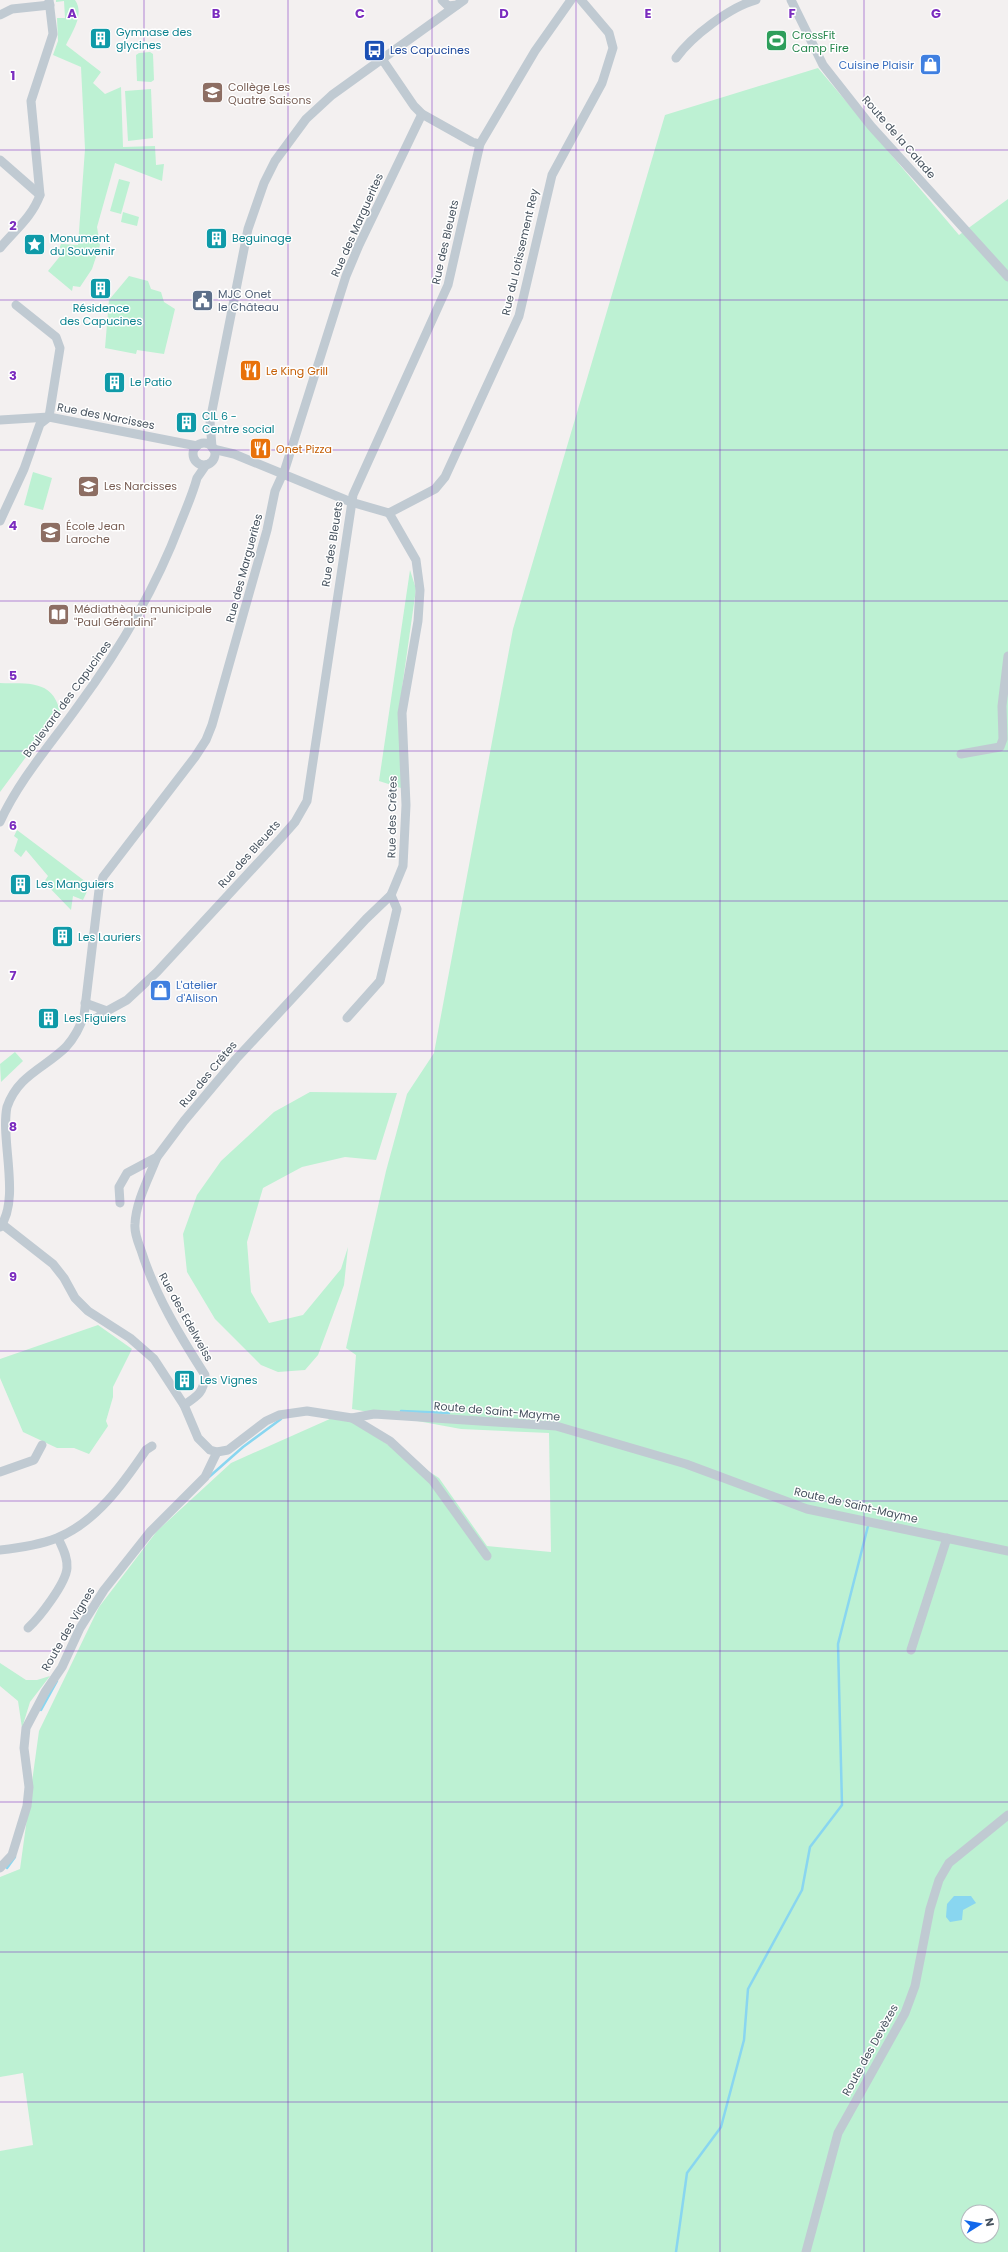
<svg xmlns="http://www.w3.org/2000/svg" width="1008" height="2252" viewBox="0 0 1008 2252" font-family="Poppins,sans-serif">
<style>
.green{fill:#bdf1d3;fill-rule:evenodd}
.water{fill:#89d6f0}
.lines{fill:none;stroke-linecap:round;stroke-linejoin:round}
.stream{stroke:#89d6f0;stroke-width:2.5}
.minor{stroke:#c0cad2;stroke-width:9}
.grid{fill:none;stroke:#7b2cbf;stroke-width:1;stroke-opacity:0.55}
.labels{text-anchor:middle;dominant-baseline:central;stroke-width:3;stroke-linejoin:round;paint-order:stroke}
.culture-label{font-size:11px;fill:#0d838f;stroke:#fff;text-anchor:start}
.leisure-label{font-size:11px;fill:#27864d;stroke:#fff;text-anchor:start}
.transit-label{font-size:11px;fill:#164399;stroke:#fff;text-anchor:start}
.shop-label{font-size:11px;fill:#366cbe;stroke:#fff;text-anchor:end}
.education-label{font-size:11px;fill:#785e54;stroke:#fff;text-anchor:start}
.street-label{font-size:11px;fill:#47535f;stroke:#fff}
.service-label{font-size:11px;fill:#4e5e75;stroke:#fff;text-anchor:start}
.food-label{font-size:11px;fill:#c56008;stroke:#fff;text-anchor:start}
.grid-label{font-size:13px;text-anchor:middle;font-weight:bold;fill:#7b2cbf;stroke:#fff;stroke-width:3;stroke-linejoin:round;paint-order:stroke}
</style>
<rect width="100%" height="100%" fill="#f3f0f0"/>
<g class="green">
<path d="M56,0H75C85,14 72,32 66,45L101,72L93,83L105,94L121,87L123,147L155,146L156,165L164,164L162,181L115,163L97,227L100,245L92,269L80,287L73,286L72,291L48,271L61,255L59,249L61,244L78,245L85,149L81,67L53,55L58,41L57,18H65L64,1L56,2Z"/>
<polygon points="150,52 153,54 154,80 151,82 137,81 136,55 139,53"/>
<path d="M818,68L959,235L1008,199V2252H0V2151L33,2145L23,2073L0,2077V1877L20,1869L39,1731L99,1607L157,1531L231,1463L341,1414L439,1478L487,1546L551,1552L549,1433L461,1429L352,1409L356,1355L346,1348L386,1171L407,1094L434,1053L513,629L665,115ZM968,2212H992V2236H968Z"/>
<polygon points="151,89 153,138 128,141 125,91"/>
<polygon points="119,179 130,182 121,214 110,211"/>
<polygon points="123,212 139,217 137,226 121,222"/>
<polygon points="129,276 148,281 151,289 161,292 164,302 175,309 164,354 137,350 136,354 105,348 109,300"/>
<polygon points="33,472 52,478 43,510 24,505"/>
<polygon points="410,570 416,589 402,688 401,788 379,781"/>
<path d="M0,683C27,684 52,679 60,711L0,792Z"/>
<polygon points="17,830 90,885 83,900 73,896 71,910 44,882 48,876 26,850 21,857 14,851 18,839 14,836"/>
<polygon points="15,1052 23,1061 1,1082 0,1064"/>
<polygon points="310,1092 397,1093 376,1160 345,1157 302,1167 263,1188 247,1242 251,1292 269,1323 303,1315 341,1269 348,1247 344,1285 318,1355 305,1370 278,1372 261,1365 215,1319 187,1272 183,1234 197,1195 221,1161 274,1112"/>
<polygon points="98,1325 132,1349 113,1387 113,1397 106,1421 108,1426 89,1454 74,1448 57,1448 23,1432 0,1378 0,1359"/>
<polygon points="0,1663 26,1680 37,1680 50,1676 30,1702 22,1728 18,1701 0,1686"/>
</g>
<polygon class="water" points="954,1896 971,1896 976,1903 963,1910 962,1920 950,1922 946,1917 947,1904"/>
<g class="lines">
<g class="stream">
<polyline points="401,1411 449,1413"/>
<polyline points="209,1477 243,1447 281,1419"/>
<polyline points="41,1710 57,1681"/>
<polyline points="7,1868 15,1857"/>
<polyline points="676,2252 687,2173 721,2127 744,2040 748,1989 802,1890 810,1847 842,1805 838,1644 868,1526"/>
</g>
<g class="minor">
<polyline points="442,0 448,6 457,5"/>
<polyline points="791,0 823,65 871,126 1008,277"/>
<polyline points="0,15 12,9 50,5"/>
<path d="M676,58C692,36 730,7 756,0"/>
<polyline points="382,59 414,106 422,114 472,142 480,144"/>
<polyline points="0,160 40,195"/>
<path d="M0,248C15,230 32,217 40,195L31,101L53,34L49,0"/>
<polyline points="0,420 49,417 197,446"/>
<circle cx="204" cy="454" r="11"/>
<polyline points="212,447 210,421 248,229 264,183 275,161 306,119 332,95 464,0"/>
<polyline points="213,449 234,454 351,502 389,513"/>
<polyline points="389,513 435,489 445,477 519,316 552,175 602,83 613,48 609,33 581,0"/>
<polyline points="0,521 24,469 40,424 49,417 60,348 56,337 16,305"/>
<polyline points="961,754 1000,747 1003,739 1002,706 1008,656"/>
<path d="M0,822C19,780 51,744 78,706C120,649 155,590 180,524C186,509 193,493 197,478L206,465"/>
<polyline points="107,1011 127,1000 157,972 280,839 295,822 307,801 353,495 448,285 480,144 535,51 571,0"/>
<polyline points="84,1016 95,1019 107,1011 85,1003"/>
<polyline points="347,1018 380,981 397,909 391,895"/>
<path d="M157,1157C149,1178 136,1201 135,1224C134,1233 138,1242 141,1250C155,1295 180,1336 205,1375C204,1392 198,1396 184,1405"/>
<polyline points="120,1203 119,1187 127,1173 157,1157 184,1121 236,1059 366,919 391,895 403,866 406,805 402,713 418,621 420,590 416,560 389,513"/>
<polyline points="2,1224 53,1264 64,1278 75,1298 88,1311 130,1338 154,1359 184,1405 198,1438 210,1450 217,1452 228,1450 266,1421 279,1415 307,1411 352,1418 374,1414 556,1426 686,1464 807,1509 1008,1551"/>
<path d="M0,1227C21,1199 0,1139 7,1107C18,1075 45,1068 66,1047C75,1037 79,1028 84,1016L99,890L103,877L195,757L206,740L212,725L267,530L275,491L285,469L346,276L359,245L422,114"/>
<polyline points="352,1418 390,1441 433,1481 487,1556"/>
<polyline points="0,1472 34,1460 42,1445"/>
<path d="M0,1550C19,1548 39,1545 57,1538C96,1522 123,1484 146,1450L152,1446"/>
<path d="M28,1628C40,1617 66,1583 67,1568C68,1557 62,1547 58,1538"/>
<polyline points="911,1650 947,1538"/>
<polyline points="0,1868 12,1855 27,1806 29,1787 24,1748 26,1728 45,1692 62,1667 80,1628 104,1590 150,1532 205,1477 217,1452"/>
<polyline points="806,2252 838,2133 905,2013 915,1986 930,1909 939,1880 949,1863 1008,1815"/>
</g>
</g>
<path class="grid" d="M144,0V2252M288,0V2252M432,0V2252M576,0V2252M720,0V2252M864,0V2252M0,150H1008M0,300H1008M0,450H1008M0,601H1008M0,751H1008M0,901H1008M0,1051H1008M0,1201H1008M0,1351H1008M0,1501H1008M0,1651H1008M0,1802H1008M0,1952H1008M0,2102H1008"/>
<defs>
<symbol id="building-square" viewBox="-11 -11 22 22"><rect x="-9" y="-9" width="18" height="18" rx="4" fill="#0f9aa8" stroke="#fff"/><path d="M-4-6H4V6H1V3H-1V6H-4ZM-2.5-4.3h1.7v1.8h-1.7ZM.8-4.3h1.7v1.8H.8ZM-2.5-1h1.7V.8h-1.7ZM.8-1h1.7V.8H.8Z" fill="#fff"/></symbol>
<symbol id="stadium-square" viewBox="-11 -11 22 22"><rect x="-9" y="-9" width="18" height="18" rx="4" fill="#2e9e5b" stroke="#fff"/><path d="M0-5a6.5 5 0 1 0 0 10a6.5 5 0 1 0 0-10ZM-3.5-1.8h7v3.6h-7Z" fill="#fff"/></symbol>
<symbol id="bus-square" viewBox="-11 -11 22 22"><rect x="-9" y="-9" width="18" height="18" rx="4" fill="#1a4fb4" stroke="#fff"/><path d="M-5-6H5V4H4V6H2V4H-2V6H-4V4H-5ZM-3.5-4V0h7V-4ZM-3.5 1.2v1.5H-2V1.2ZM2 1.2v1.5H3.5V1.2Z" fill="#fff"/></symbol>
<symbol id="shop-square" viewBox="-11 -11 22 22"><rect x="-9" y="-9" width="18" height="18" rx="4" fill="#3f7fe0" stroke="#fff"/><path d="M-5-2.5h2.3a2.7 3.5 0 0 1 5.4 0H5L5.5 6h-11ZM-1.5-2.5h3a1.5 2.3 0 0 0-3 0Z" fill="#fff"/></symbol>
<symbol id="school-square" viewBox="-11 -11 22 22"><rect x="-9" y="-9" width="18" height="18" rx="4" fill="#8d6e63" stroke="#fff"/><path d="M0-5L7-2L0 1L-7-2ZM-4 1L0 2.5L4 1V4Q0 6-4 4Z" fill="#fff"/></symbol>
<symbol id="sight-square" viewBox="-11 -11 22 22"><rect x="-9" y="-9" width="18" height="18" rx="4" fill="#0f9aa8" stroke="#fff"/><path d="M0-6L1.8-2.2L6-1.7L2.9 1.2L3.7 5.4L0 3.3L-3.7 5.4L-2.9 1.2L-6-1.7L-1.8-2.2Z" fill="#fff"/></symbol>
<symbol id="civic-square" viewBox="-11 -11 22 22"><rect x="-9" y="-9" width="18" height="18" rx="4" fill="#5c6f8a" stroke="#fff"/><path d="M-.6-6.5H3V-4.5H.6V-3L4-1V1h2V6H-6V1h2V-1L-.6-3ZM-1.2 2.5V6h2.4V2.5Z" fill="#fff"/></symbol>
<symbol id="restaurant-square" viewBox="-11 -11 22 22"><rect x="-9" y="-9" width="18" height="18" rx="4" fill="#e8710a" stroke="#fff"/><path d="M-5-6h1v4h1v-4h1v4h1v-4h1v5L-1.5 .5V6h-2V.5L-5-1ZM5-6V6H3V1.5H1.5Q1.5-4 5-6Z" fill="#fff"/></symbol>
<symbol id="library-square" viewBox="-11 -11 22 22"><rect x="-9" y="-9" width="18" height="18" rx="4" fill="#8d6e63" stroke="#fff"/><path d="M-6-4Q-3-5.5-.7-3.5V5Q-3 3-6 4ZM6-4Q3-5.5 .7-3.5V5Q3 3 6 4Z" fill="#fff"/></symbol>
</defs>
<g fill-rule="evenodd">
<use href="#building-square" x="88" y="26" width="25" height="25"/>
<use href="#stadium-square" x="764" y="28" width="25" height="25"/>
<use href="#bus-square" x="362" y="38" width="25" height="25"/>
<use href="#shop-square" x="918" y="52" width="25" height="25"/>
<use href="#school-square" x="200" y="80" width="25" height="25"/>
<use href="#building-square" x="204" y="226" width="25" height="25"/>
<use href="#sight-square" x="22" y="232" width="25" height="25"/>
<use href="#building-square" x="88" y="276" width="25" height="25"/>
<use href="#civic-square" x="190" y="288" width="25" height="25"/>
<use href="#restaurant-square" x="238" y="358" width="25" height="25"/>
<use href="#building-square" x="102" y="370" width="25" height="25"/>
<use href="#building-square" x="174" y="410" width="25" height="25"/>
<use href="#restaurant-square" x="248" y="436" width="25" height="25"/>
<use href="#school-square" x="76" y="474" width="25" height="25"/>
<use href="#school-square" x="38" y="520" width="25" height="25"/>
<use href="#library-square" x="46" y="602" width="25" height="25"/>
<use href="#building-square" x="8" y="872" width="25" height="25"/>
<use href="#building-square" x="50" y="924" width="25" height="25"/>
<use href="#shop-square" x="148" y="978" width="25" height="25"/>
<use href="#building-square" x="36" y="1006" width="25" height="25"/>
<use href="#building-square" x="172" y="1368" width="25" height="25"/>
</g>
<g class="labels">
<g class="culture-label">
<text x="116" y="32">Gymnase des<tspan x="116" dy="13">glycines</tspan></text>
<text x="50" y="238">Monument<tspan x="50" dy="13">du Souvenir</tspan></text>
<text x="232" y="238">Beguinage</text>
<text x="101" y="308" text-anchor="middle">Résidence<tspan x="101" dy="13">des Capucines</tspan></text>
<text x="130" y="382">Le Patio</text>
<text x="202" y="416">CIL 6 -<tspan x="202" dy="13">Centre social</tspan></text>
<text x="36" y="884">Les Manguiers</text>
<text x="78" y="937">Les Lauriers</text>
<text x="64" y="1018">Les Figuiers</text>
<text x="200" y="1380">Les Vignes</text>
</g>
<g class="leisure-label">
<text x="792" y="35">CrossFit<tspan x="792" dy="13">Camp Fire</tspan></text>
</g>
<g class="transit-label">
<text x="390" y="50">Les Capucines</text>
</g>
<g class="shop-label">
<text x="914" y="65">Cuisine Plaisir</text>
<text x="176" y="985" text-anchor="start">L'atelier<tspan x="176" dy="13">d'Alison</tspan></text>
</g>
<g class="education-label">
<text x="228" y="87">Collège Les<tspan x="228" dy="13">Quatre Saisons</tspan></text>
<text x="104" y="486">Les Narcisses</text>
<text x="66" y="526">École Jean<tspan x="66" dy="13">Laroche</tspan></text>
<text x="74" y="609">Médiathèque municipale<tspan x="74" dy="13">"Paul Géraldini"</tspan></text>
</g>
<g class="street-label">
<text transform="translate(899 137) rotate(49)">Route de la Calade</text>
<text transform="translate(357 225) rotate(-66)">Rue des Marguerites</text>
<text transform="translate(445 242) rotate(-77)">Rue des Bleuets</text>
<text transform="translate(520 252) rotate(-77)">Rue du Lotissement Rey</text>
<text transform="translate(106 416) rotate(11)">Rue des Narcisses</text>
<text transform="translate(332 544) rotate(-81)">Rue des Bleuets</text>
<text transform="translate(244 568) rotate(-75)">Rue des Marguerites</text>
<text transform="translate(67 699) rotate(-54)">Boulevard des Capucines</text>
<text transform="translate(392 817) rotate(-89)">Rue des Crêtes</text>
<text transform="translate(249 854) rotate(-48)">Rue des Bleuets</text>
<text transform="translate(208 1074) rotate(-50)">Rue des Crêtes</text>
<text transform="translate(186 1317) rotate(61)">Rue des Edelweiss</text>
<text transform="translate(497 1411) rotate(5)">Route de Saint-Mayme</text>
<text transform="translate(856 1505) rotate(13)">Route de Saint-Mayme</text>
<text transform="translate(68 1629) rotate(-60)">Route des Vignes</text>
<text transform="translate(870 2050) rotate(-61)">Route des Devèzes</text>
</g>
<g class="service-label">
<text x="218" y="294">MJC Onet<tspan x="218" dy="13">le Château</tspan></text>
</g>
<g class="food-label">
<text x="266" y="371">Le King Grill</text>
<text x="276" y="449">Onet Pizza</text>
</g>
</g>
<g class="grid-label">
<text x="72" y="18">A</text>
<text x="216" y="18">B</text>
<text x="360" y="18">C</text>
<text x="504" y="18">D</text>
<text x="648" y="18">E</text>
<text x="792" y="18">F</text>
<text x="936" y="18">G</text>
<text x="13" y="80">1</text>
<text x="13" y="230">2</text>
<text x="13" y="380">3</text>
<text x="13" y="530">4</text>
<text x="13" y="680">5</text>
<text x="13" y="830">6</text>
<text x="13" y="980">7</text>
<text x="13" y="1131">8</text>
<text x="13" y="1281">9</text>
</g>
<g transform="translate(980 2224) rotate(79)"><circle r="19" fill="#ffffff" stroke="#b5babf"/>
<path d="M0-3L7 15L0 10L-7 15Z" fill="#1268eb"/>
<text y="-6" font-size="11" font-weight="bold" text-anchor="middle" fill="#47535f">N</text>
</g>
</svg>
